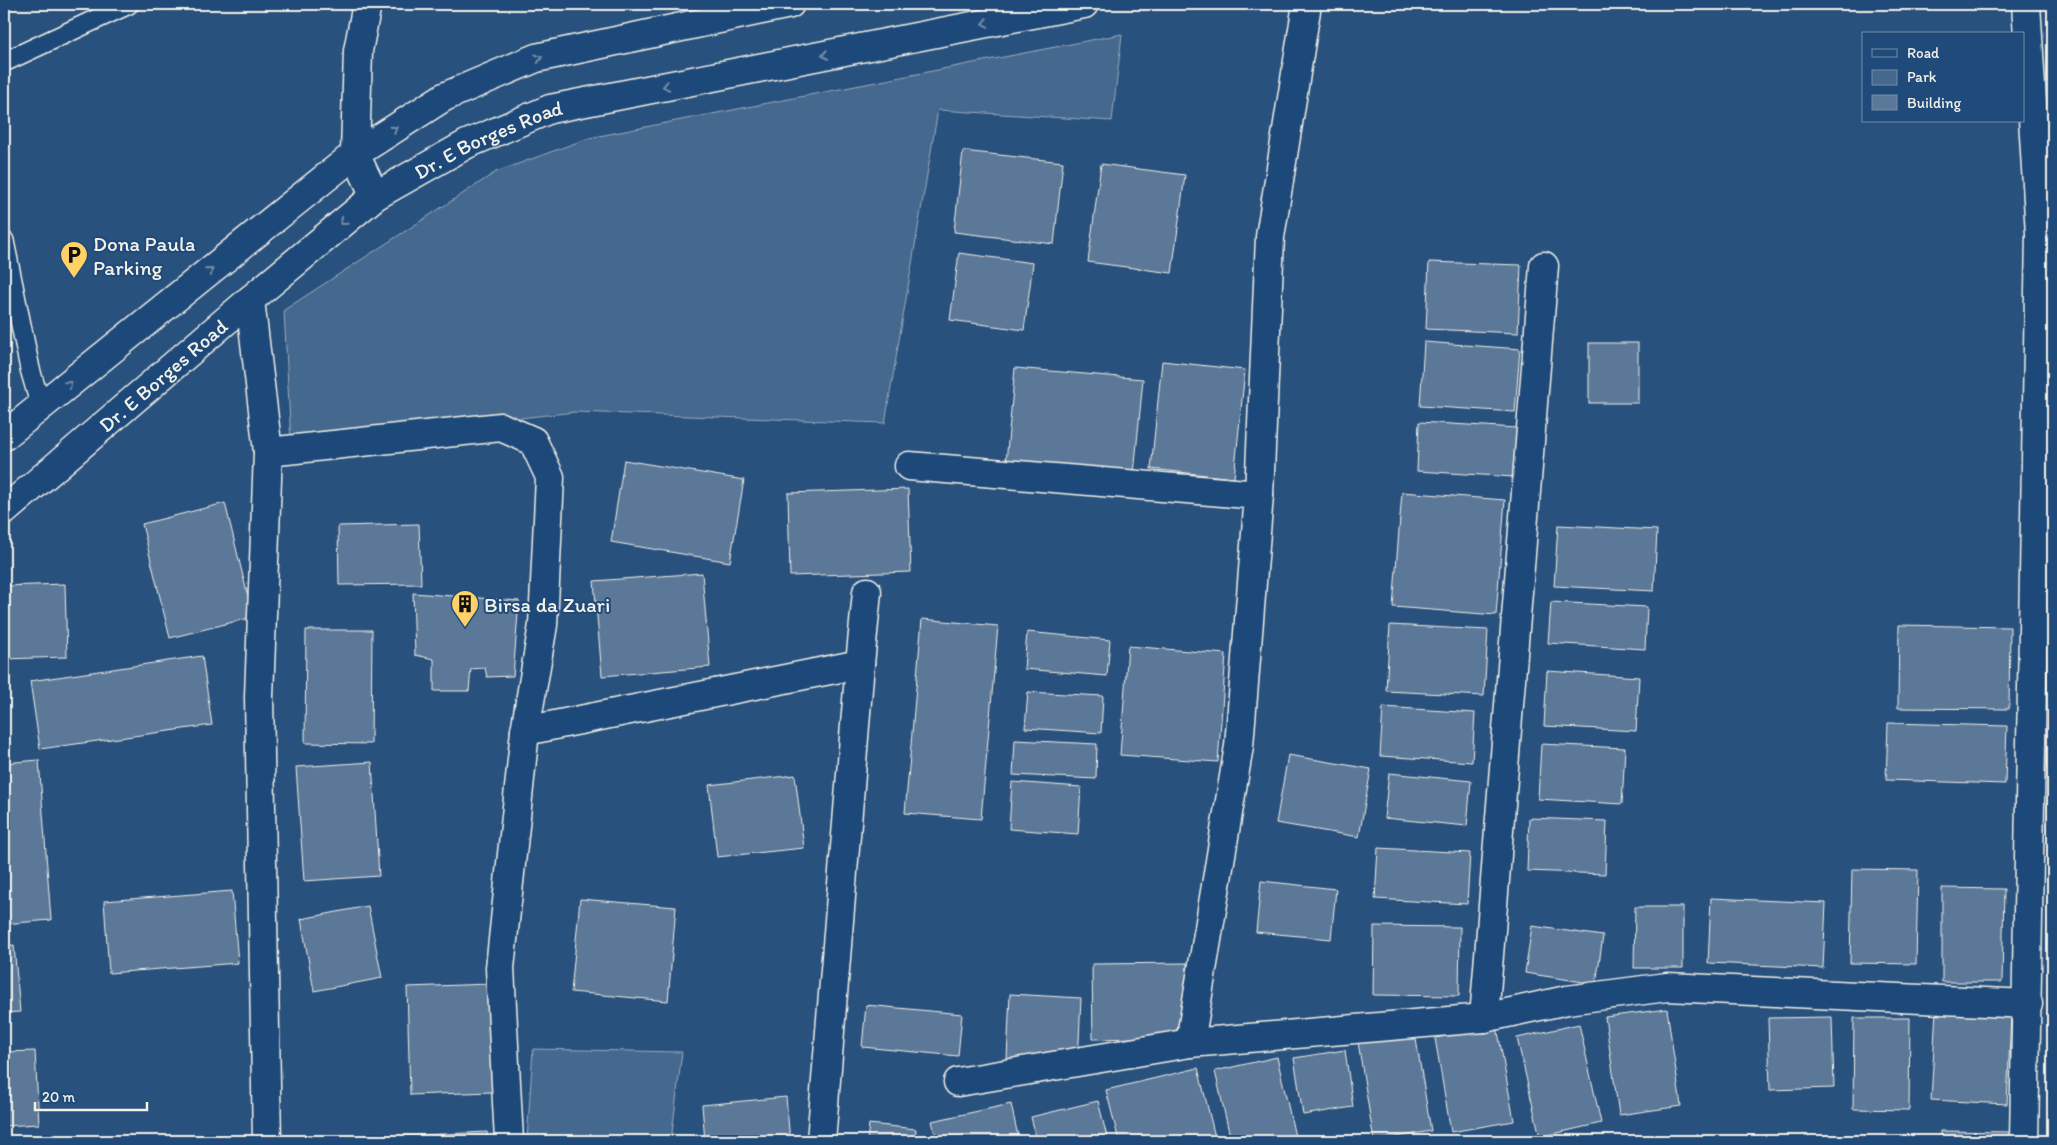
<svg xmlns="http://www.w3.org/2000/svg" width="2057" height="1145" viewBox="0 0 2057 1145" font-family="Itim,sans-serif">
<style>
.green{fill:#45688e;stroke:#9cacbb}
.building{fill:#5b7899;stroke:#f4f1e8}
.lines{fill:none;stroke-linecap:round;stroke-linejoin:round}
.lane-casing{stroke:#f4f1e8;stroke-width:22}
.street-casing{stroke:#f4f1e8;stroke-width:31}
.secondary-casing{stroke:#f4f1e8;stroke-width:31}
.lane{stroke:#1f4a7a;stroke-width:19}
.street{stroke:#1f4a7a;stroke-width:28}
.secondary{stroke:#1f4a7a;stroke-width:28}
.oneway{stroke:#748da6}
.labels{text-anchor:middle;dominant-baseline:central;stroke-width:4;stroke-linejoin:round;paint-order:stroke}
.street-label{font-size:21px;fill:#f4f1e8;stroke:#1f4a7a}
.poi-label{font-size:21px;fill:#f4f1e8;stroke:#1f4a7a;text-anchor:start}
</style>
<rect width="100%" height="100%" fill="#28517e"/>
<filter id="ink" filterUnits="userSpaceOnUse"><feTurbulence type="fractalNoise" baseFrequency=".02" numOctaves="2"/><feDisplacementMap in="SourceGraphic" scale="10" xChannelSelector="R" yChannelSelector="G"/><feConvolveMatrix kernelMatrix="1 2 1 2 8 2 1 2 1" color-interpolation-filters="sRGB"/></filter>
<g filter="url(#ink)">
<g class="green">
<polygon points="1122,34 1112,121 938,110 885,423 575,412 291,443 284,310 496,172 589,138"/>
<polygon points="533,1049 682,1052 671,1141 527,1141"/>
</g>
<g class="building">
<polygon points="963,151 1063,162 1054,244 954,232"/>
<polygon points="1101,164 1185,175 1172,273 1088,262"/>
<polygon points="959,253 1033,263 1024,330 950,320"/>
<polygon points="1429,262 1521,265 1518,333 1426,329"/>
<polygon points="1424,342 1520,349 1515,412 1420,406"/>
<rect x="1589" y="343" width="49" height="60"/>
<polygon points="1162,361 1245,370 1234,478 1151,469"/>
<polygon points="1015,368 1143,379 1134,474 1006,462"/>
<polygon points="1419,422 1517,428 1514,477 1417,471"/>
<polygon points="624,460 744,480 730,562 611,542"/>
<polygon points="908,489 911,572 790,576 788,493"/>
<polygon points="1402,492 1505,500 1496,615 1393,607"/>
<polygon points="225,503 253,617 170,638 142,524"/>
<polygon points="419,524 421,584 339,585 338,526"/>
<polygon points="1558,525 1657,530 1654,591 1554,586"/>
<polygon points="702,573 710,667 602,676 594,581"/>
<polygon points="65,584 67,657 4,659 4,586"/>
<polygon points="413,593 519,601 513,676 487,677 485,668 471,669 469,691 434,691 434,659 415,655"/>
<polygon points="1551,602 1647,607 1645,649 1548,643"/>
<polygon points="922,619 998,626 981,819 905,813"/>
<polygon points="1390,625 1488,630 1484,696 1386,691"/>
<polygon points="1899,625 2010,627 2009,709 1898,708"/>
<polygon points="306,630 372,630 371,744 305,743"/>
<polygon points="1027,632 1110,640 1107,676 1024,669"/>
<polygon points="1128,646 1226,654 1218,762 1120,755"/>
<polygon points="202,656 212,725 40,749 30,681"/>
<polygon points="1547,671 1639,677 1636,731 1544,726"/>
<polygon points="1028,692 1103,696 1101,733 1025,728"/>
<polygon points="1383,707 1475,713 1472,762 1380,756"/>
<polygon points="1888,723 2007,726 2005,784 1886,780"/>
<polygon points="1015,740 1097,744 1096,779 1013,775"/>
<polygon points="1541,744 1625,748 1622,804 1538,799"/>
<polygon points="1288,755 1371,769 1359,837 1276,823"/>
<polygon points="39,760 51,920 4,924 4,763"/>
<polygon points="372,762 379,876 304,881 296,767"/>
<polygon points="1389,773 1471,781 1467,826 1384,818"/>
<polygon points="795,775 804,848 717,857 709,785"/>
<polygon points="1012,782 1081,787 1078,834 1009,829"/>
<polygon points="1529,818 1607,821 1605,874 1527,871"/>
<polygon points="1378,848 1470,853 1467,904 1375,899"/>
<polygon points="1852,869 1918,870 1916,964 1850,963"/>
<polygon points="1261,881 1336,889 1331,939 1256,932"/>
<polygon points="1942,888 2004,889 2002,982 1942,982"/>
<polygon points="232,891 238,963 109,973 104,901"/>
<polygon points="1711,898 1826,903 1823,968 1708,963"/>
<polygon points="580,899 676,907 668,1001 571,992"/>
<polygon points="368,906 382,978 314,991 301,919"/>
<polygon points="1635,907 1683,907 1683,968 1634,968"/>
<polygon points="1374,926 1460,927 1459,996 1373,995"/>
<polygon points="1532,926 1603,936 1596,984 1525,973"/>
<polygon points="14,945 20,1012 4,1013 4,946"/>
<polygon points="1187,963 1188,1037 1093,1039 1092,964"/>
<polygon points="489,984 492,1092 410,1095 407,987"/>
<polygon points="1010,994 1081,998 1078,1063 1007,1059"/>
<polygon points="866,1005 962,1014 958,1056 862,1047"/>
<polygon points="1667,1009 1681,1106 1619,1115 1605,1017"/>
<polygon points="1936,1010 2011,1014 2007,1104 1931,1100"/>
<polygon points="1832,1017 1834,1088 1770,1090 1768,1018"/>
<polygon points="1854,1018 1910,1018 1909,1110 1853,1109"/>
<polygon points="1579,1024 1601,1123 1540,1137 1517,1038"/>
<polygon points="1497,1026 1514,1121 1451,1132 1435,1038"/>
<polygon points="1414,1027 1431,1131 1374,1141 1357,1036"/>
<polygon points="1345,1050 1353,1107 1303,1115 1294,1058"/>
<polygon points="35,1051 39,1124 4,1126 4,1052"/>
<polygon points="1277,1057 1296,1141 1231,1141 1215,1071"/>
<polygon points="1198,1068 1216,1141 1119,1141 1106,1090"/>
<polygon points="786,1097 790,1141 705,1141 702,1105"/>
<polygon points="1098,1101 1108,1141 1037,1141 1031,1117"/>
<polygon points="1011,1104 1019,1141 937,1141 932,1121"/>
<polygon points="869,1124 916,1129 915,1141 867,1141"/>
<polygon points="1941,1131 2011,1132 2011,1141 1941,1141"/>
<polygon points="487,1132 488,1141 340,1141 340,1139"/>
</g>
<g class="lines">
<defs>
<g id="lane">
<polyline points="4,62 129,4"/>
<polyline points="4,241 30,369 41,407"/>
</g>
<g id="street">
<polyline points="367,4 358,51 355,154 375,196"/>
<polyline points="250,300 268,452 259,697 267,1141"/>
<polyline points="268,452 501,427 533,441 550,477 543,625 525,731 500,968 509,1141"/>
<polyline points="909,466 1259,495"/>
<polyline points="860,664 867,592"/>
<polyline points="525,731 860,664 821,1141"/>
<polyline points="1484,1018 1544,266"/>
<polyline points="1190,1043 1239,746 1259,495 1270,237 1307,4"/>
<polyline points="958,1082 1190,1043 1484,1018 1567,1000 1667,987 2028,1004"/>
<polyline points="2024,1141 2040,234 2026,4"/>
</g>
<g id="secondary">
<polyline points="4,436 355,154 444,97 536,58 790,4"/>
<path id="s1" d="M4,511L250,300L375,196L467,144L550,109L1084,4"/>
</g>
</defs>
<use href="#lane" class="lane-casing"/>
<use href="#street" class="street-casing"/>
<use href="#secondary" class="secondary-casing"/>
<use href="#lane" class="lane"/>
<use href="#street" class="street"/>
<use href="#secondary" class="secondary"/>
</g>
<defs><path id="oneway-chevron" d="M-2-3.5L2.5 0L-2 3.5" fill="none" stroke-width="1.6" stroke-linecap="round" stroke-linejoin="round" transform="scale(1.25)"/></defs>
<g class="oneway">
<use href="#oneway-chevron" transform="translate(985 23) rotate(169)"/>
<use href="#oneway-chevron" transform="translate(825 55) rotate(169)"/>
<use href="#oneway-chevron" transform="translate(539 58) rotate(-16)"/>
<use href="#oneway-chevron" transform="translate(666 86) rotate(169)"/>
<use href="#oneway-chevron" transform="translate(394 129) rotate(-33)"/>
<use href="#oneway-chevron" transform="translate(343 222) rotate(140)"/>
<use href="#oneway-chevron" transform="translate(210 271) rotate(-39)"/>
<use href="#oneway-chevron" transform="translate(69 384) rotate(-39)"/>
</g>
</g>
<defs>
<symbol id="parking-pin" viewBox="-11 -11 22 30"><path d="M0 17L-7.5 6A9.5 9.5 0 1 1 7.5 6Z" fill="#ffd166" stroke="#1f4a7a"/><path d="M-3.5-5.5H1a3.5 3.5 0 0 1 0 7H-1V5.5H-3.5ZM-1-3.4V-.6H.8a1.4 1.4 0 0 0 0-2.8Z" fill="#111"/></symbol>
<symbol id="building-pin" viewBox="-11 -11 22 30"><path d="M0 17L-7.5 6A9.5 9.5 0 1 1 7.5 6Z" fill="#ffd166" stroke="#1f4a7a"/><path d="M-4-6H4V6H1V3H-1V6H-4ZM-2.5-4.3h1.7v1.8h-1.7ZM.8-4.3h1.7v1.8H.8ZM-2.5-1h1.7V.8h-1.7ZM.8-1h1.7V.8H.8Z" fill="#111"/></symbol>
</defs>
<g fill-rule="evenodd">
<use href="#parking-pin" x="58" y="239" width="32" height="43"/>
<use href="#building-pin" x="449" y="588" width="32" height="43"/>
</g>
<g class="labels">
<g class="street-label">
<text stroke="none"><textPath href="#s1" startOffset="614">Dr. E Borges Road</textPath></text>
<text stroke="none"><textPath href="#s1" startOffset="209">Dr. E Borges Road</textPath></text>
</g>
<g class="poi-label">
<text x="93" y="243">Dona Paula<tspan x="93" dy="24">Parking</tspan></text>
<text x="484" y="604">Birsa da Zuari</text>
</g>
</g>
<rect width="2057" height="1145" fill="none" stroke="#1f4a7a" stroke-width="20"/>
<rect x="10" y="10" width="2037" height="1125" fill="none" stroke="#f4f1e8" stroke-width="2" filter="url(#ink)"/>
<rect x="1862" y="32" width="162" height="90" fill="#1f4a7a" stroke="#748da6"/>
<rect x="1872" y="49" width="25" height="8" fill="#1f4a7a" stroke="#748da6"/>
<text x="1907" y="58" font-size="15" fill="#f4f1e8">Road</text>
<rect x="1872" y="70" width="25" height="15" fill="#45688e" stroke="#748da6"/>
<text x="1907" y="82" font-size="15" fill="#f4f1e8">Park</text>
<rect x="1872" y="95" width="25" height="15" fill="#5b7899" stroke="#748da6"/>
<text x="1907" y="108" font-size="15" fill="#f4f1e8">Building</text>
<path d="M35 1102v8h112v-8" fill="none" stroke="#f4f1e8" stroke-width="2.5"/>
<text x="42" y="1102" font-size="15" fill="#f4f1e8" stroke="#1f4a7a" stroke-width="4" paint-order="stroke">20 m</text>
</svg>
